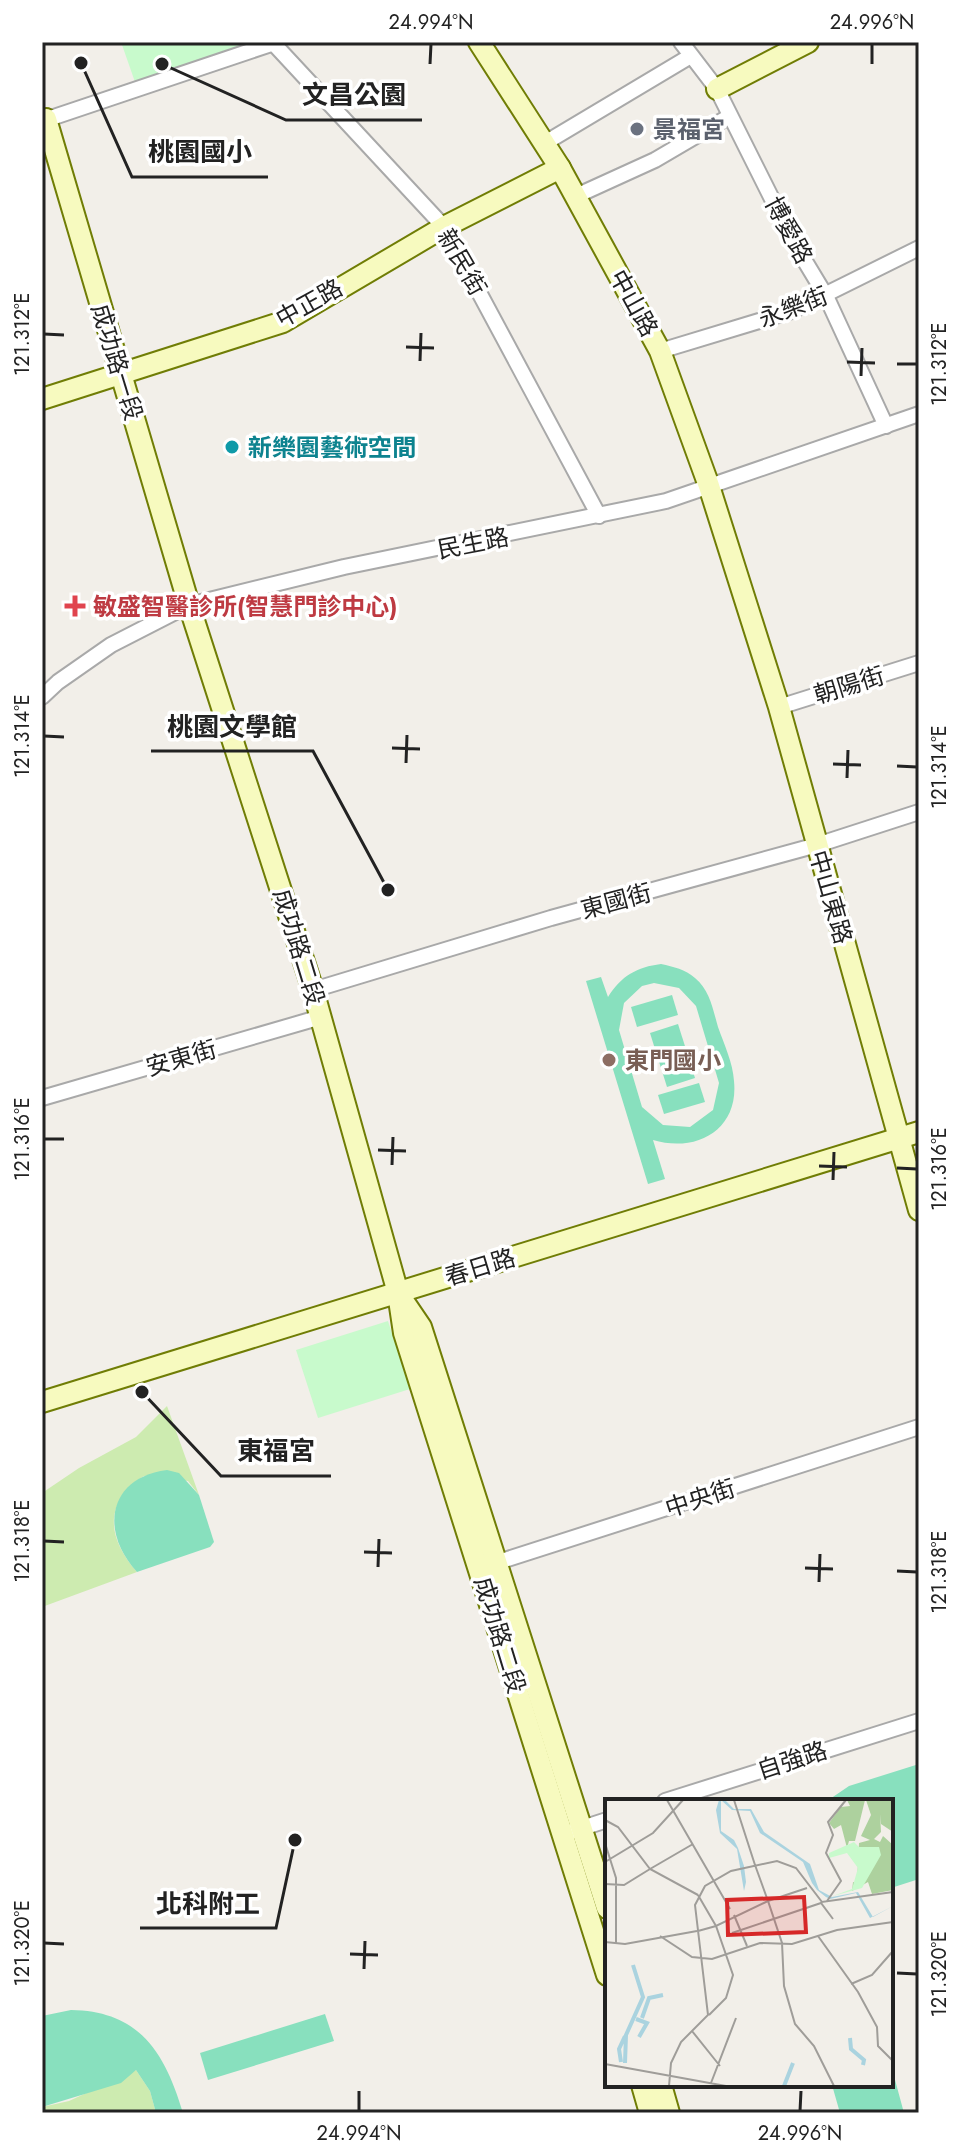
<svg xmlns="http://www.w3.org/2000/svg" width="961" height="2155" viewBox="0 0 961 2155" font-family="Jost,'Noto Sans TC',sans-serif">
<style>
.grass{fill:#cdebb0}
.park{fill:#c8facc}
.pitch{fill:#88e0be;fill-rule:evenodd}
.lines{fill:none;stroke-linecap:round;stroke-linejoin:round}
.street-casing{stroke:#a9a9a9;stroke-width:18}
.secondary-casing{stroke:#707d05;stroke-width:24}
.street{stroke:#fff;stroke-width:14}
.secondary{stroke:#f7fabf;stroke-width:20}
.ticks{fill:none;stroke:#222;stroke-width:3}
.worship-dot{fill:#6b7280;stroke:#fff;stroke-width:3}
.culture-dot{fill:#0f9aa8;stroke:#fff;stroke-width:3}
.health-dot{fill:#e0444e;stroke:#fff;stroke-width:3}
.education-dot{fill:#8d6e63;stroke:#fff;stroke-width:3}
.labels{text-anchor:middle;dominant-baseline:central;stroke-width:7;stroke-linejoin:round;paint-order:stroke}
.worship-label{font-size:24px;font-weight:bold;fill:#5b616d;stroke:#fff;text-anchor:start}
.street-label{font-size:24px;fill:#222;stroke:#fff}
.culture-label{font-size:24px;font-weight:bold;fill:#0d838f;stroke:#fff;text-anchor:start}
.health-label{font-size:24px;font-weight:bold;fill:#be3a42;stroke:#fff;text-anchor:start}
.education-label{font-size:24px;font-weight:bold;fill:#785e54;stroke:#fff;text-anchor:start}
.inset-river{fill:none;stroke:#aad3df;stroke-width:4}
.inset-road{fill:none;stroke:#9f9d99;stroke-width:2}
.view{fill:#d62828;fill-opacity:0.15;stroke:#d62828;stroke-width:4}
.inset-edge{fill:none;stroke:#222;stroke-width:4}
.leader{fill:none;stroke:#222;stroke-width:3}
.callout-dot{fill:#222;stroke:#fff;stroke-width:3}
.callout-label{font-size:26px;text-anchor:middle;font-weight:bold;fill:#222;stroke:#fff;stroke-width:7;stroke-linejoin:round;paint-order:stroke}
.neatline{fill:none;stroke:#222;stroke-width:3}
.ticks-label{font-size:20px;text-anchor:middle;fill:#222}
</style>
<rect width="100%" height="100%" fill="#f2efe9"/>
<g class="grass">
<path d="M167,1406L199,1495L188,1481L144,1476C103,1503 107,1538 137,1572L42,1607V1493L79,1468L136,1437Z"/>
<polygon points="136,2070 150,2091 156,2113 42,2113 42,2107 69,2101"/>
</g>
<g class="park">
<polygon points="121,42 262,42 135,82"/>
<polygon points="388,1321 410,1389 318,1418 296,1350"/>
</g>
<g class="pitch">
<path d="M661,964C674,967 685,969 695,978C710,990 713,1010 718,1027C724,1044 733,1063 734,1081C739,1130 696,1153 653,1140L665,1179L648,1184L586,981L601,977L608,997C621,976 637,967 661,964ZM654,983L679,988L696,1006L719,1083L713,1110L690,1127L663,1125L642,1107L619,1030L624,1003L642,986Z"/>
<polygon points="672,995 678,1015 637,1027 631,1007"/>
<polygon points="678,1024 695,1078 667,1087 650,1033"/>
<polygon points="699,1083 705,1102 664,1114 658,1095"/>
<path d="M167,1470L179,1473L199,1495L214,1542L210,1547L137,1572C100,1532 107,1478 167,1470Z"/>
<polygon points="919,1764 919,1879 891,1888 891,1801 827,1801 849,1786"/>
<path d="M71,2010C140,2011 165,2053 183,2113H156L150,2091L136,2070L121,2083L42,2107V2016Z"/>
<polygon points="325,2014 334,2041 208,2080 200,2053"/>
<polygon points="891,2065 904,2113 840,2113 832,2085 891,2085"/>
</g>
<g class="lines">
<defs>
<g id="street">
<polyline points="681,42 717,89 794,243 826,296 886,426"/>
<polyline points="274,44 444,227 599,516"/>
<polyline points="42,121 277,42"/>
<polyline points="545,143 689,57"/>
<polyline points="576,196 655,160 730,116"/>
<polyline points="660,351 792,311 919,248"/>
<polyline points="42,697 58,682 111,645 189,605 344,567 666,501 919,414"/>
<polyline points="779,707 919,663"/>
<polyline points="313,990 551,918 817,845 919,812"/>
<polyline points="42,1098 321,1017"/>
<polyline points="489,1565 919,1427"/>
<polyline points="665,1801 919,1721"/>
<polyline points="573,1831 607,1820"/>
</g>
<g id="secondary">
<polyline points="479,42 560,168 660,351 709,486 779,707 919,1210"/>
<polyline points="717,89 808,42"/>
<polyline points="46,119 189,605 313,990 398,1293 404,1333 607,1975"/>
<polyline points="42,399 283,322 444,227 560,168"/>
<polyline points="402,1299 421,1327 607,1908"/>
<path d="M42,1402C334,1312 627,1222 919,1132"/>
<polyline points="642,2085 650,2113"/>
<polyline points="661,2085 669,2113"/>
</g>
</defs>
<use href="#street" class="street-casing"/>
<use href="#secondary" class="secondary-casing"/>
<use href="#street" class="street"/>
<use href="#secondary" class="secondary"/>
</g>
<path class="ticks" d="M430,64L431,44M872,64V44M44,334L64,335M406,347L434,348M420,361L421,333M847,362L875,363M897,364H917M861,376L862,348M44,736L64,737M392,748L420,749M406,763L407,735M833,764L861,765M897,766L917,767M847,778L848,750M44,1139H64M378,1150L406,1151M392,1165L393,1137M819,1166L847,1167M897,1168L917,1169M833,1180L834,1152M44,1541L64,1542M364,1552L392,1553M378,1567L379,1539M805,1568L833,1569M897,1571L917,1572M819,1582L820,1554M44,1943L64,1944M350,1954L378,1955M364,1969L365,1941M897,1973L917,1974M359,2111V2091M800,2111L801,2091"/>
<circle class="worship-dot" cx="637" cy="129" r="8"/>
<circle class="culture-dot" cx="232" cy="447" r="8"/>
<path class="health-dot" d="M71 594h8v8h8v8h-8v8h-8v-8h-8v-8h8z"/>
<circle class="education-dot" cx="609" cy="1060" r="8"/>
<g class="labels">
<g class="worship-label">
<text x="653" y="129">景福宮</text>
</g>
<g class="street-label">
<text transform="translate(789 230) rotate(62)">博愛路</text>
<text transform="translate(462 262) rotate(60)">新民街</text>
<text transform="translate(309 303) rotate(-29)">中正路</text>
<text transform="translate(634 303) rotate(61)">中山路</text>
<text transform="translate(793 307) rotate(-21)">永樂街</text>
<text transform="translate(117 362) rotate(73)">成功路一段</text>
<text transform="translate(473 543) rotate(-11)">民生路</text>
<text transform="translate(849 685) rotate(-17)">朝陽街</text>
<text transform="translate(831 897) rotate(74)">中山東路</text>
<text transform="translate(616 901) rotate(-15)">東國街</text>
<text transform="translate(299 947) rotate(73)">成功路二段</text>
<text transform="translate(181 1058) rotate(-16)">安東街</text>
<text transform="translate(480 1267) rotate(-17)">春日路</text>
<text transform="translate(700 1498) rotate(-18)">中央街</text>
<text transform="translate(500 1635) rotate(73)">成功路二段</text>
<text transform="translate(792 1760) rotate(-18)">自強路</text>
</g>
<g class="culture-label">
<text x="248" y="447">新樂園藝術空間</text>
</g>
<g class="health-label">
<text x="93" y="606">敏盛智醫診所(智慧門診中心)</text>
</g>
<g class="education-label">
<text x="625" y="1060">東門國小</text>
</g>
</g>
<g transform="translate(605 1799)">
<rect width="288" height="288" fill="#f2efe9"/>
<path d="M242,1H260L250,42H244L242,49L236,26L229,30L224,24L236,8L245,7ZM261,1H288V33L276,25L275,15L276,33L269,40L275,43L278,37L288,46V91L267,95L263,83L247,92L248,83L252,84L254,44L265,41L256,37L266,16Z" fill="#add19e"/>
<path d="M249,43L254,48H274L276,56L257,89L228,97L247,90L253,69L242,54L224,59V54Z" fill="#c8facc"/>
<path d="M114,1H120L129,10H146L159,33L205,65L214,91L227,98L253,93L268,118L288,107L265,119L251,94L225,100L221,98L212,91L207,84L198,63L155,34L145,12L127,11L116,1V32L129,41L133,49L139,67L141,83L139,92L132,50L115,34L111,11Z" fill="#aad3df"/>
<path class="inset-river" d="M37,219L44,199L58,196M31,220L42,224L34,238M245,239L246,250L259,261L258,266M16,263L14,250L20,237M20,264L21,236L38,198L28,166M179,287L188,264"/>
<path class="inset-road" d="M62,1L125,110M129,1L150,66M0,21L13,28L45,70L93,96M0,44L11,79V144M0,63L48,34L78,1M150,66L163,102L202,89M45,70L88,45M0,85L19,86L45,70M93,96L111,127L163,102L177,144L179,187L190,225L209,247L229,287M222,102L236,82L221,54L228,36L223,23L241,1M129,116L142,147M93,132L111,127L128,176L121,199L104,216M127,134L216,104L228,120M55,137L87,158L107,160L155,144L187,145L232,131L288,123M213,137L253,193L272,228L273,247L288,262M0,143L20,145L92,132M246,185L267,176L288,152M87,232L115,267M0,265L121,287M106,284L131,219M64,287L66,264L76,243L103,216L90,106L100,87L126,72L172,62L191,69L217,103L288,93"/>
<path class="view" d="M199,98L201,133L123,136L122,101Z"/>
<rect width="288" height="288" class="inset-edge"/>
</g>
<path class="leader" d="M162 64L286 120H422M81 63L132 177H268M388 890L313 751H151M142 1392L221 1476H331M295 1840L276 1928H140"/>
<g class="callout-dot">
<circle cx="162" cy="64" r="8"/>
<circle cx="81" cy="63" r="8"/>
<circle cx="388" cy="890" r="8"/>
<circle cx="142" cy="1392" r="8"/>
<circle cx="295" cy="1840" r="8"/>
</g>
<g class="callout-label">
<text x="354" y="104">文昌公園</text>
<text x="200" y="161">桃園國小</text>
<text x="232" y="736">桃園文學館</text>
<text x="276" y="1460">東福宮</text>
<text x="208" y="1913">北科附工</text>
</g>
<rect width="961" height="2155" fill="none" stroke="#ffffff" stroke-width="88"/>
<rect x="44" y="44" width="873" height="2067" class="neatline"/>
<g class="ticks-label">
<text x="431" y="29">24.994°N</text>
<text x="872" y="29">24.996°N</text>
<text transform="translate(22 334) rotate(-90)" y="7">121.312°E</text>
<text transform="translate(939 364) rotate(-90)" y="7">121.312°E</text>
<text transform="translate(22 736) rotate(-90)" y="7">121.314°E</text>
<text transform="translate(939 767) rotate(-90)" y="7">121.314°E</text>
<text transform="translate(22 1139) rotate(-90)" y="7">121.316°E</text>
<text transform="translate(939 1169) rotate(-90)" y="7">121.316°E</text>
<text transform="translate(22 1541) rotate(-90)" y="7">121.318°E</text>
<text transform="translate(939 1572) rotate(-90)" y="7">121.318°E</text>
<text transform="translate(22 1943) rotate(-90)" y="7">121.320°E</text>
<text transform="translate(939 1974) rotate(-90)" y="7">121.320°E</text>
<text x="359" y="2140">24.994°N</text>
<text x="800" y="2140">24.996°N</text>
</g>
</svg>
